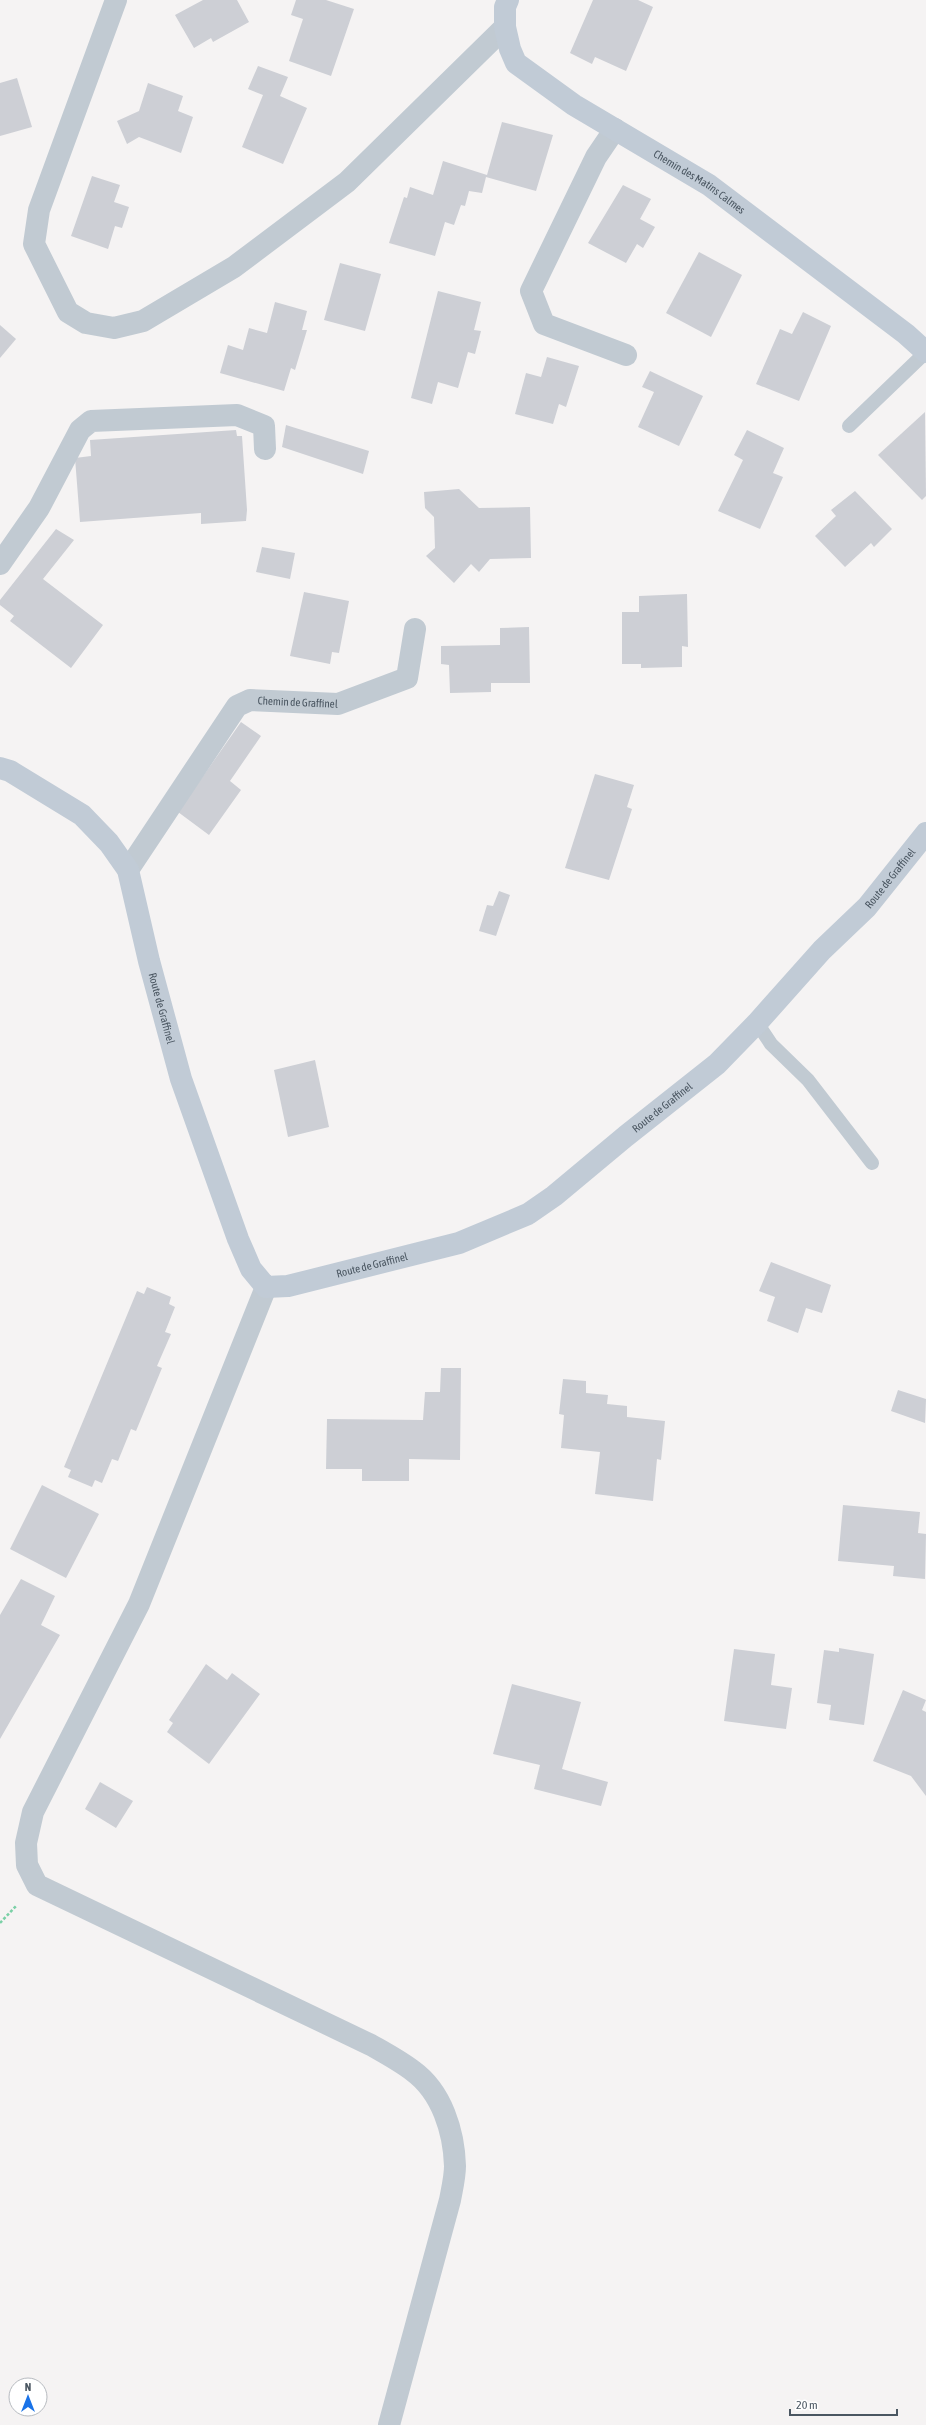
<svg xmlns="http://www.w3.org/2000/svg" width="926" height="2425" viewBox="0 0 926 2425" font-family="'Asap Condensed',sans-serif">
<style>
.building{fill:#cdcfd5}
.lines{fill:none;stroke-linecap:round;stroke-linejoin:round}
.path{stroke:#7ad0a6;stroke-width:2.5;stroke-dasharray:3 2;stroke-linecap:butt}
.lane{stroke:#c1cad2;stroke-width:14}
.street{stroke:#c1cad2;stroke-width:22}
.secondary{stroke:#c1cbd6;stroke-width:22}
.labels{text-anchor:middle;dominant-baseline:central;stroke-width:3.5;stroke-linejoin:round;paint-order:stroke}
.street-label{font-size:11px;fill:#4a5661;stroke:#fff}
</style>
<rect width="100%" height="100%" fill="#f5f3f3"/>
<g class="building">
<polygon points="203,0 237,0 249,22 213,42 211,38 194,48 175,15"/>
<polygon points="296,0 326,0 354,9 331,76 289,61 303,19 291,15"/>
<polygon points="593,0 638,0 653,7 626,71 595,57 592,64 570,53"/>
<polygon points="258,66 288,77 280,96 307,108 283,164 242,147 263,95 248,89"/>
<polygon points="17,78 32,127 0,136 0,83"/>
<polygon points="148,83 183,96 178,111 193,117 181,153 139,137 127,144 117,121 139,111"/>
<polygon points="502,122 553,135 536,191 486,177 482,193 469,191 465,206 461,205 454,225 445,222 435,256 389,243 404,197 407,198 410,187 433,195 443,161 487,175"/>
<polygon points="92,176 120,185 114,202 129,207 122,228 115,226 108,249 71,236"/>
<polygon points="623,185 651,199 640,219 655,227 643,248 637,244 626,263 588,243"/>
<polygon points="699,252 742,275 711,337 666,313"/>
<polygon points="340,263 381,274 365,331 324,320"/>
<polygon points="438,291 481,302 474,330 481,331 475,354 468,352 458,388 438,382 432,404 411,398"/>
<polygon points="275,302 307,311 302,330 307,330 295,370 291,368 284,391 220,373 228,345 243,350 249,328 267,333"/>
<polygon points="803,312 831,326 799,401 756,384 780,329 792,334"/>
<polygon points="0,325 16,339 0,358"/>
<polygon points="547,357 579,366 566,407 559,404 553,424 515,414 526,373 541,377"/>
<polygon points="650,371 703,396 679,446 638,427 654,392 642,387"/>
<polygon points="925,412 926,496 922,500 878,455"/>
<polygon points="286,425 369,451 363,474 282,447"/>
<polygon points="236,430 237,436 242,436 247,510 246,521 201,524 201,513 80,522 75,458 91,456 90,440"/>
<polygon points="747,430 784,448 773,473 783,477 760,529 718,511 743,460 734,455"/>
<polygon points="459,489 479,508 530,507 531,558 490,559 479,572 471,564 454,583 426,556 435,548 434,517 425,508 424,492"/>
<polygon points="855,491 892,529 874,547 871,543 845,567 815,536 836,516 831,510"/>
<polygon points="56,529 74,540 43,579 103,625 71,668 10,621 14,616 0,605 0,600"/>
<polygon points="262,547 295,553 290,579 256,572"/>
<polygon points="304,592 349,601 339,653 332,652 330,664 290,656"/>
<polygon points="687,594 688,647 682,646 682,667 641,668 641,664 622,664 622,612 639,612 639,596"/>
<polygon points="529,627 530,683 491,683 491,692 450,693 449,665 441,664 441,646 500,645 500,628"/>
<polygon points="241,722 261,736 230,781 241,790 209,835 178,812"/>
<polygon points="595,774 634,785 627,807 632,809 609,880 565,868"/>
<polygon points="499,891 510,895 496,936 479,931 487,905 493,906"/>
<polygon points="315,1060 329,1127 288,1137 274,1070"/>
<polygon points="771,1262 831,1285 822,1313 806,1308 798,1333 767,1321 775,1297 759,1291"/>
<polygon points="147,1287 171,1297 169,1304 175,1307 165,1332 171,1334 157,1366 162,1368 136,1431 131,1429 118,1461 112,1459 102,1483 95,1480 92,1487 68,1477 71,1470 64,1467 137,1291 144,1294"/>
<polygon points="441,1368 461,1368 460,1460 409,1459 409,1481 362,1481 362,1469 326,1469 327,1419 423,1420 425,1392 440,1392"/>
<polygon points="563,1379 586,1381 586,1393 608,1395 607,1404 627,1406 627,1417 665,1421 661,1460 657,1459 653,1501 595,1494 600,1452 561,1448 564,1415 559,1414"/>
<polygon points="898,1390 926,1399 925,1423 891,1411"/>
<polygon points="42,1485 99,1514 66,1578 10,1549"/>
<polygon points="843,1505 920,1512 918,1533 926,1534 925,1579 893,1576 894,1566 838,1561"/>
<polygon points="21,1579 55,1596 41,1625 60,1635 0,1739 0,1615"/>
<polygon points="839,1648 874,1654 864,1725 829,1720 831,1705 817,1703 824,1650 839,1652"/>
<polygon points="734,1649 775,1654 771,1685 792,1688 786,1729 724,1721"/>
<polygon points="206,1664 227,1680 232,1673 260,1694 209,1764 167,1732 173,1723 169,1720"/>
<polygon points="512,1684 581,1702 562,1769 608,1782 601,1806 534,1789 540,1765 493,1754"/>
<polygon points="903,1690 926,1700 922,1710 926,1712 926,1796 911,1776 873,1761"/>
<polygon points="100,1782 133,1801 116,1828 85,1809"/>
</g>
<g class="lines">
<polyline class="path" points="0,1923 17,1905"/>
<g class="lane">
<polyline points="849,426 926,352"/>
<polyline points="757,1023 771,1044 808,1080 872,1163"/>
</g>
<g class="street">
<polyline points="116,0 39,210 34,244 68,312 86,323 114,328 143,321 234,267 347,182 505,27"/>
<polyline points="615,129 596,157 531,291 544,324 626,355"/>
<polyline points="0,564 39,508 80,430 91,421 237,415 264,426 265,449"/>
<path id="s1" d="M128,870L237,706L250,700L338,704L407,678L415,629"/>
<path d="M266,1287L139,1604L33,1812L26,1843L27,1865L37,1885L371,2045C385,2053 400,2061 413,2071C442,2092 454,2132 455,2166C455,2177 452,2189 450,2200L389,2425"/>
</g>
<g class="secondary">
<path id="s2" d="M508,0L505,7V27L510,49L516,63L574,105L709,185L906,334L926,352"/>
<path id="s3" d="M0,768L10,771L82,815L109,843L128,870L149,961L181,1079L238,1239L251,1269L266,1287L288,1286L459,1243L528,1214L554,1196L626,1136L717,1064L757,1023L822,950L867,907L926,833"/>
</g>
</g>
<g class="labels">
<g class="street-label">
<text stroke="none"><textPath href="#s2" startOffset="284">Chemin des Matins Calmes</textPath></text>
<text stroke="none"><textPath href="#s1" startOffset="259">Chemin de Graffinel</textPath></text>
<text stroke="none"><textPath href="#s3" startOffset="1377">Route de Graffinel</textPath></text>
<text stroke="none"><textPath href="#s3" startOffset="309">Route de Graffinel</textPath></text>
<text stroke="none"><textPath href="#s3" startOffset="1053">Route de Graffinel</textPath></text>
<text stroke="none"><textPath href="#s3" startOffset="717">Route de Graffinel</textPath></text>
</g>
</g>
<g transform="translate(28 2397)"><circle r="19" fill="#ffffff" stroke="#b7bbc0"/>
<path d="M0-3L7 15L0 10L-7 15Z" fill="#1a73e8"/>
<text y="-6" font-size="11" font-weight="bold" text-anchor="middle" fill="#4a5661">N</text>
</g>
<path d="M790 2409v6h107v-6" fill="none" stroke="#4a5661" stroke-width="2"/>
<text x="796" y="2409" font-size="12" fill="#4a5661" stroke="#ffffff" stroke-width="3" paint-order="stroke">20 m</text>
</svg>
